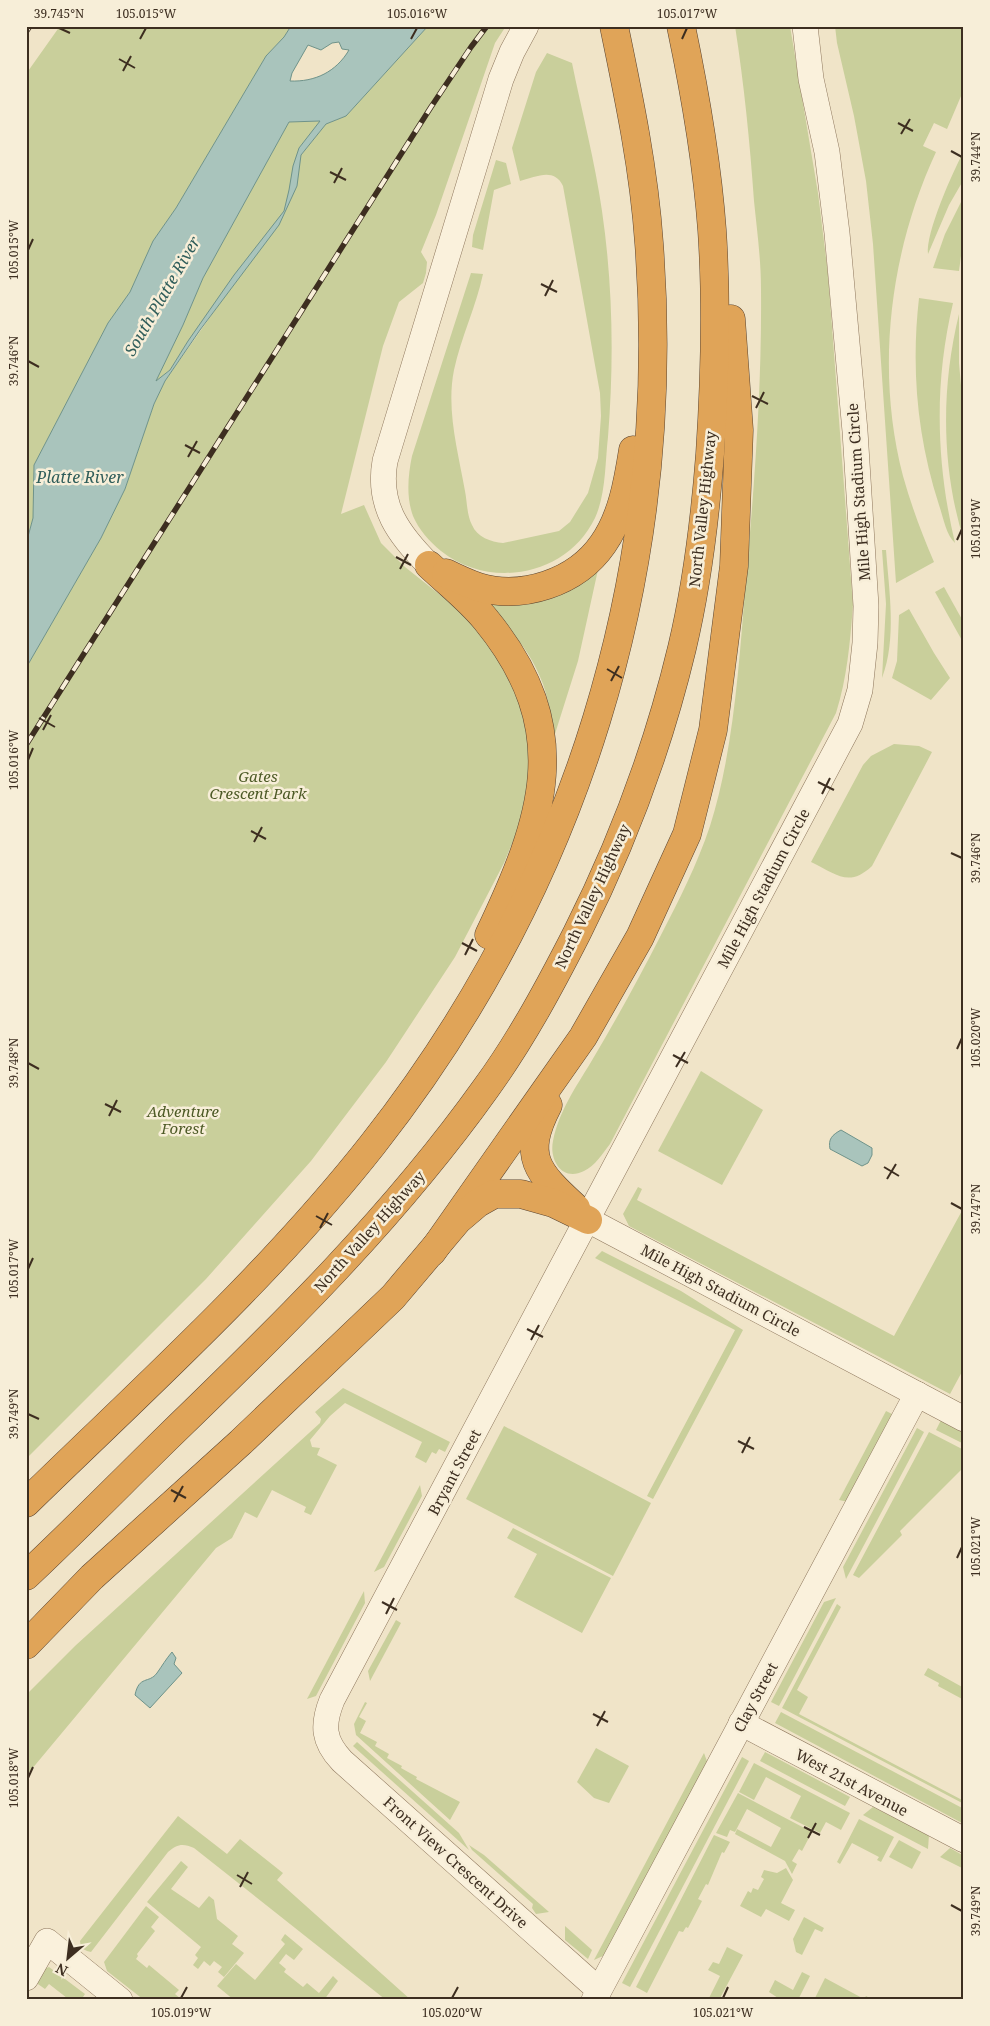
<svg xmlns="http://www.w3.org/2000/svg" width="990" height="2026" viewBox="0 0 990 2026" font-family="'Noto Serif',serif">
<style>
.green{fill:#c9cf9b}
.water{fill:#a9c4bc;stroke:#6f938a;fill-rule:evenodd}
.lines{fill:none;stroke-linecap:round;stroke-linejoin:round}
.minor-casing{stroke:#8d765c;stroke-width:26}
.highway-casing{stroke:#5b4430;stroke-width:29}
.minor{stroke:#faf1dc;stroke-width:25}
.highway{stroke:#e0a458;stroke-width:28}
.rail-casing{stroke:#3d2e20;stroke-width:5.5}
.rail{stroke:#f7eed8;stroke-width:4;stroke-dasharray:11;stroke-linecap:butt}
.ticks{fill:none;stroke:#3d2e20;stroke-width:2}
.labels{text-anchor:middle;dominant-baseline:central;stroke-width:5;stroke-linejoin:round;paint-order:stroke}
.street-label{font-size:15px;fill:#3d2e20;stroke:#f7eed8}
.park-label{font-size:15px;font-style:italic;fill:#4d5a26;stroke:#f7eed8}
.water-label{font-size:16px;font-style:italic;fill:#2f5d5a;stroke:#f7eed8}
.neatline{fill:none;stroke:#3d2e20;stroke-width:2}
.ticks-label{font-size:12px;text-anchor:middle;fill:#3d2e20}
</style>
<rect width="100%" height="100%" fill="#f0e4c8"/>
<g class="green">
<polygon points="60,26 291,26 284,37 266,56 176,208 153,241 130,292 108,323 34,465 33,518 26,544 26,74"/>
<polygon points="428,26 506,26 495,43 436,215 421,252 427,262 426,273 423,283 399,302 383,346 341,514 364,505 381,543 405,567 463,613 490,642 526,715 531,782 520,824 504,863 455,957 386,1062 311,1161 206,1279 26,1459 26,668 101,538 125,489 154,404 165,381 244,269 188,341 170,370 155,382 183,325 203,278 289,122 321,121 299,148 301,155 326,124 346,116"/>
<path d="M735,26H790L818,193L828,274L853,605C850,643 847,678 836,713L610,1144C603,1153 595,1166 584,1171C562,1182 549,1160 553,1141C559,1111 576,1087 591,1062C616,1020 639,978 661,935C679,900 697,865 710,826C733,754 739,666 745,590C754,491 762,389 761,289C761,260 757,230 754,201C750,143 744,84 735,26Z"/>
<path d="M835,26H964V89L947,129L934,123L923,146L936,152C890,251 875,369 903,476C911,505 922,534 934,562L896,583L873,244L866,181L854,116L837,43Z"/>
<path d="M547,53L572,63C582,112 595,162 602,211C613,286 614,362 608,437C605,463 606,494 595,518C567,576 490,590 441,551C429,541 419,530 413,516C406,497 408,475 412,456L471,273L483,274C476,307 461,337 454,370C446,410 458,451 465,491C467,501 467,516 472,525C477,537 491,542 503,543L559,531L570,522L588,493L598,458L601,416L600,393L563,186C554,167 536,177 520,181L512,148L536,72Z"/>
<path d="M964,151V179L949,205L928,254C925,234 953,171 964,151Z"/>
<polygon points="496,160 506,163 511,184 494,190 483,250 472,247 473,235"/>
<polygon points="964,196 964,233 959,271 933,268 945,234"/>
<path d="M919,298L953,303C934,383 936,463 955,543C946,535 943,516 939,505C917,437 911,368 919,298Z"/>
<path d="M959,314V363L964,419V541C941,467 941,388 959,314Z"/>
<path d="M882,550H886C889,591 897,639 882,678L886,604Z"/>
<path d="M601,556L578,661L554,737C551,720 549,701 543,684C527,641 497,615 461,588L494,598Z"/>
<polygon points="944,587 964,623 964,644 935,592"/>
<polygon points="909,609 934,653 950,678 931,700 892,678 897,661 899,615"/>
<path d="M894,744L919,746L932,752L872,866C849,888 836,874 811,862L863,765L871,756Z"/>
<polygon points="701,1071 763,1110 722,1185 658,1151"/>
<polygon points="638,1187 642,1189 637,1200 894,1336 964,1207 964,1368 950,1394 629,1226 623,1214"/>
<polygon points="602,1251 681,1291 743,1330 653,1499 647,1496 735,1330 595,1258"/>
<polygon points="343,1388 450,1442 445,1452 439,1449 436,1454 432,1452 426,1463 415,1457 422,1442 345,1403 330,1416 310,1440 312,1447 320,1448 317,1455 337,1465 311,1515 304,1512 306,1507 272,1490 257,1518 245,1512 232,1538 216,1548 26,1776 26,1695 75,1646 320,1423 321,1419 315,1412"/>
<polygon points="886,1411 894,1415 848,1502 839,1500"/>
<polygon points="941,1420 964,1432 964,1444 936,1430"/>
<polygon points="504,1426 651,1503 613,1576 466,1499"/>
<polygon points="917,1428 924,1432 846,1579 843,1567"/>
<polygon points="929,1432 964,1450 964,1470 962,1469 900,1531 902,1535 859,1578 853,1575"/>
<polygon points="420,1485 422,1496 384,1567 374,1572"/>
<polygon points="513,1528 611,1578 582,1633 514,1597 537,1554 507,1538"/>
<polygon points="364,1591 365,1603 316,1696 307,1699"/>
<polygon points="836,1598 779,1706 771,1702 824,1602"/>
<polygon points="837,1604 841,1607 797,1690 808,1697 799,1714 964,1801 964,1804 782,1708"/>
<polygon points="396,1620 401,1623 370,1681 368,1671"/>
<polygon points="928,1668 964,1688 964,1700 938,1686 939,1683 924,1675"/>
<polygon points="365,1702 367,1703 359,1717 366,1721 360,1733 377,1742 375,1746 389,1754 387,1758 402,1766 401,1768 417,1777 416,1779 460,1802 450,1820 356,1735 354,1724"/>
<polygon points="781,1712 964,1809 964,1824 775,1723"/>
<polygon points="357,1742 459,1833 469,1850 353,1746"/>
<polygon points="596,1748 629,1766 609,1803 594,1798 577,1782"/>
<polygon points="765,1752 850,1797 845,1806 760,1761"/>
<polygon points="704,1753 708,1764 605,1955 594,1960"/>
<polygon points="742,1757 749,1761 630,1987 622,1983"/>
<polygon points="754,1763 850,1813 841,1830 826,1822 820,1833 790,1818 801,1796 766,1777 754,1800 739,1792"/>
<polygon points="738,1793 812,1832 802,1851 799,1849 792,1861 797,1864 792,1874 785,1861 735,1834 737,1829 771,1847 781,1828 747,1809 735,1832 730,1830 727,1837 716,1833"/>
<polygon points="873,1807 929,1835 928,1849 863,1815"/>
<path d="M178,1816L227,1854L240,1839L283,1873L277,1880L411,2000H386L194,1848C183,1843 177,1844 168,1852L91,1952L87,1951L81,1948L80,1941Z"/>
<polygon points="859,1819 894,1837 881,1862 877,1860 879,1857 852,1843 840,1864 837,1862"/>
<polygon points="714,1835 730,1842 724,1853 722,1852 708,1885 706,1884 698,1899 702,1901 688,1928 686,1927 683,1932 679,1931 647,1993 636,1987"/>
<polygon points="899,1840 921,1852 912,1869 889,1857"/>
<polygon points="469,1845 484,1855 549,1912 536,1914 532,1908 533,1904 472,1850"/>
<polygon points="950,1848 964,1856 964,1869 940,1857"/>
<polygon points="181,1861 188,1867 171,1889 199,1908 209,1896 214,1900 217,1919 238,1936 232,1944 244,1953 224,1977 218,1972 222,1967 214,1961 210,1966 204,1961 198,1969 193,1965 198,1958 195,1955 201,1947 147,1902"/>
<polygon points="786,1868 793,1880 781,1903 795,1910 789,1921 766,1909 761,1917 740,1906 748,1891 751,1893 753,1888 758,1890 764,1879 761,1877 764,1870 777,1873"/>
<polygon points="146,1906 159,1917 151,1927 155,1931 137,1954 138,1956 136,1959 147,1968 149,1965 179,1990 175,1994 182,2000 144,2000 107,1971 104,1962"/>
<polygon points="804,1917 824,1928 822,1932 815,1929 802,1955 796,1952 793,1939"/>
<polygon points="565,1926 592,1950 588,1959 565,1940"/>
<polygon points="285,1934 303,1949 294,1960 286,1954 279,1963 286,1969 284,1972 303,1987 307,1983 319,1993 333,1976 338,1981 324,2000 234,2000 217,1986 236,1964 255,1980 285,1944 281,1940"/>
<polygon points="727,1947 743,1955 719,2000 708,2000 720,1976 708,1970 713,1962 719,1964"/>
<polygon points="49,1967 85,1994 81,2000 67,2000 67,1998 49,1984 45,1989 35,1982 44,1969"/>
<polygon points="802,1972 810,1976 798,2000 781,2000 769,1992 775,1980 793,1990"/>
<polygon points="825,1978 864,1999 866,1996 873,2000 814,2000"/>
</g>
<g class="water">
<path d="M291,26H428L346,116L326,124L301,155L297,186L279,225L200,330L165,381L154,404L125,489L101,538L26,668V544L33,518L34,465L108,323L130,292L153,241L176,208L266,56L284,37ZM339,42L342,49L349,50C336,72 315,82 290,81L292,73L308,45L321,50L332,43ZM320,121L299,148L293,166L289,190L284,211L234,275L188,341L170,370L156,381L183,325L203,278L289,122Z"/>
<path d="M841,1130L872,1148V1155L868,1163L862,1166L830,1149C828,1139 832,1135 841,1130Z"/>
<path d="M172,1652L176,1658L174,1664L182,1673L150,1708L135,1695C139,1675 149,1684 157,1673C162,1666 166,1659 172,1652Z"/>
</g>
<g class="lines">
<defs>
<g id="minor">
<path d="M429,565C399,535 377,506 385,461L501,79L512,52L526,26"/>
<polyline points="588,1220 964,1419"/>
<polyline points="741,1723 964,1840"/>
<polyline points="26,1978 47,1941 120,2000"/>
<path d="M599,1990L342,1761C323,1741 322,1725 332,1700L850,724L860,690L865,643L866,606L855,431L837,233L827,152L811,79L805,26"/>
<polyline points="594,2000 917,1394"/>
</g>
<g id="highway">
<path d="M429,565C448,583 470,600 486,620C576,730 544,819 489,935"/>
<path d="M446,573C456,578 467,583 478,587C522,600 576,583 603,544C622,517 628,482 633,450"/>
<path d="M548,1105C521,1157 537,1172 576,1208"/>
<polyline points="432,1252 583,1037 640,937 687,834 713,730 734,566 739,430 731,319"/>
<path d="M26,1503C145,1387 270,1275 373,1144C576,886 674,571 649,243C644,170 629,98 614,26"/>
<path d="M26,1576C74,1531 120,1484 167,1438C281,1328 394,1217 486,1088C521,1040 550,986 577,933C623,842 658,748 682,648C697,585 705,519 710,454C715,379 717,304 712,230C707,162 695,93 681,26"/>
<polyline points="26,1645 92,1577 241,1442 393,1297 458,1220 478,1203 494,1194 521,1194 553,1203 588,1220"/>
</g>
</defs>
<use href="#minor" class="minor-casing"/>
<use href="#highway" class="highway-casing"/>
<use href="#minor" class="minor"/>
<use href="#highway" class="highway"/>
<defs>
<g id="rail">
<polyline points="26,32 30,26"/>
<polyline points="26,745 431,107 471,47 487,26"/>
</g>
</defs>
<use href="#rail" class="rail-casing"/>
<use href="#rail" class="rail"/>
</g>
<path class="ticks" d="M59,28L70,33M140,39L146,28M411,39L417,28M682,39L687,28M119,59L135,68M123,71L131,56M898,123L913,131M901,134L910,119M951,151L962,157M330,172L346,180M334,183L342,168M28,250L33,239M541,284L557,292M545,296L553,280M28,361L39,367M752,396L768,404M756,408L764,392M185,445L200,453M188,457L197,441M957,540L962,529M396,557L411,565M400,569L408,554M607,669L622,678M611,681L619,666M39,718L55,727M43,730L51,715M28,760L33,748M818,782L834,790M822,794L830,778M251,831L266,839M254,842L262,827M951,853L962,858M462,943L477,951M465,955L473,939M957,1049L962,1038M673,1055L688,1063M28,1063L39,1069M676,1067L685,1052M105,1104L121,1112M109,1116L117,1100M884,1167L899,1176M887,1179L896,1164M951,1203L962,1209M316,1216L332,1225M320,1228L328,1213M28,1269L33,1258M527,1329L543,1337M531,1340L539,1325M28,1414L39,1419M738,1441L754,1449M742,1453L750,1437M171,1490L186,1498M174,1502L183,1486M957,1558L962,1547M382,1602L397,1610M386,1614L394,1598M593,1714L608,1722M597,1726L605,1711M28,1778L33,1767M804,1827L820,1835M808,1838L816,1823M237,1875L252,1884M240,1887L248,1872M951,1905L962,1911M181,1998L187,1987M452,1998L458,1987M723,1998L728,1987"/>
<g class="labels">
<g class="street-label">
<text transform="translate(858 492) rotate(-94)">Mile High Stadium Circle</text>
<text transform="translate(702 509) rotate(-84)">North Valley Highway</text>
<text transform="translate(763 888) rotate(-62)">Mile High Stadium Circle</text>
<text transform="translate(592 896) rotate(-65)">North Valley Highway</text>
<text transform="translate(369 1231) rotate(-48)">North Valley Highway</text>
<text transform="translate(721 1290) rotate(28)">Mile High Stadium Circle</text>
<text transform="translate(454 1472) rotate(-62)">Bryant Street</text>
<text transform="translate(755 1697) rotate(-62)">Clay Street</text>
<text transform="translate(852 1782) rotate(28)">West 21st Avenue</text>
<text transform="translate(456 1862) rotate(42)">Front View Crescent Drive</text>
</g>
<g class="park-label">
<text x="258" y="776">Gates<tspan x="258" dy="17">Crescent Park</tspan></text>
<text x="183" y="1111">Adventure<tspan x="183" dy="17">Forest</tspan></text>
</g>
<g class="water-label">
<text transform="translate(162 296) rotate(-60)">South Platte River</text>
<text x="80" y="477">Platte River</text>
</g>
</g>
<rect width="990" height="2026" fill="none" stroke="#f7eed8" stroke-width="55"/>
<g transform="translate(68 1958) rotate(208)" stroke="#f7eed8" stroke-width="4" paint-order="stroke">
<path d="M0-4L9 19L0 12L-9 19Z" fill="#3d2e20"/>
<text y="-8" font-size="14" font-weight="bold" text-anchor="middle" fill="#3d2e20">N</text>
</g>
<rect x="28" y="28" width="934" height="1970" class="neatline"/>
<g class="ticks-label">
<text x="59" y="18">39.745°N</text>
<text x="146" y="18">105.015°W</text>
<text x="417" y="18">105.016°W</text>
<text x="687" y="18">105.017°W</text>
<text transform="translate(976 157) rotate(-90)" y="4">39.744°N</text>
<text transform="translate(14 250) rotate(-90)" y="4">105.015°W</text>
<text transform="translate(14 361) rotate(-90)" y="4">39.746°N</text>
<text transform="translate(976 529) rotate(-90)" y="4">105.019°W</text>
<text transform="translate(14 760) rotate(-90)" y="4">105.016°W</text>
<text transform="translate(976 858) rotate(-90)" y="4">39.746°N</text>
<text transform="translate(976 1038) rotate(-90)" y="4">105.020°W</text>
<text transform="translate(14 1063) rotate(-90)" y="4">39.748°N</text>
<text transform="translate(976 1209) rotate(-90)" y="4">39.747°N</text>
<text transform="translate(14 1269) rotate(-90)" y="4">105.017°W</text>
<text transform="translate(14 1414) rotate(-90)" y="4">39.749°N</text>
<text transform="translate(976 1547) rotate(-90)" y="4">105.021°W</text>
<text transform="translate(14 1778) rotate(-90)" y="4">105.018°W</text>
<text transform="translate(976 1911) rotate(-90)" y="4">39.749°N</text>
<text x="181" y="2017">105.019°W</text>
<text x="452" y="2017">105.020°W</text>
<text x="723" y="2017">105.021°W</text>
</g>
</svg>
